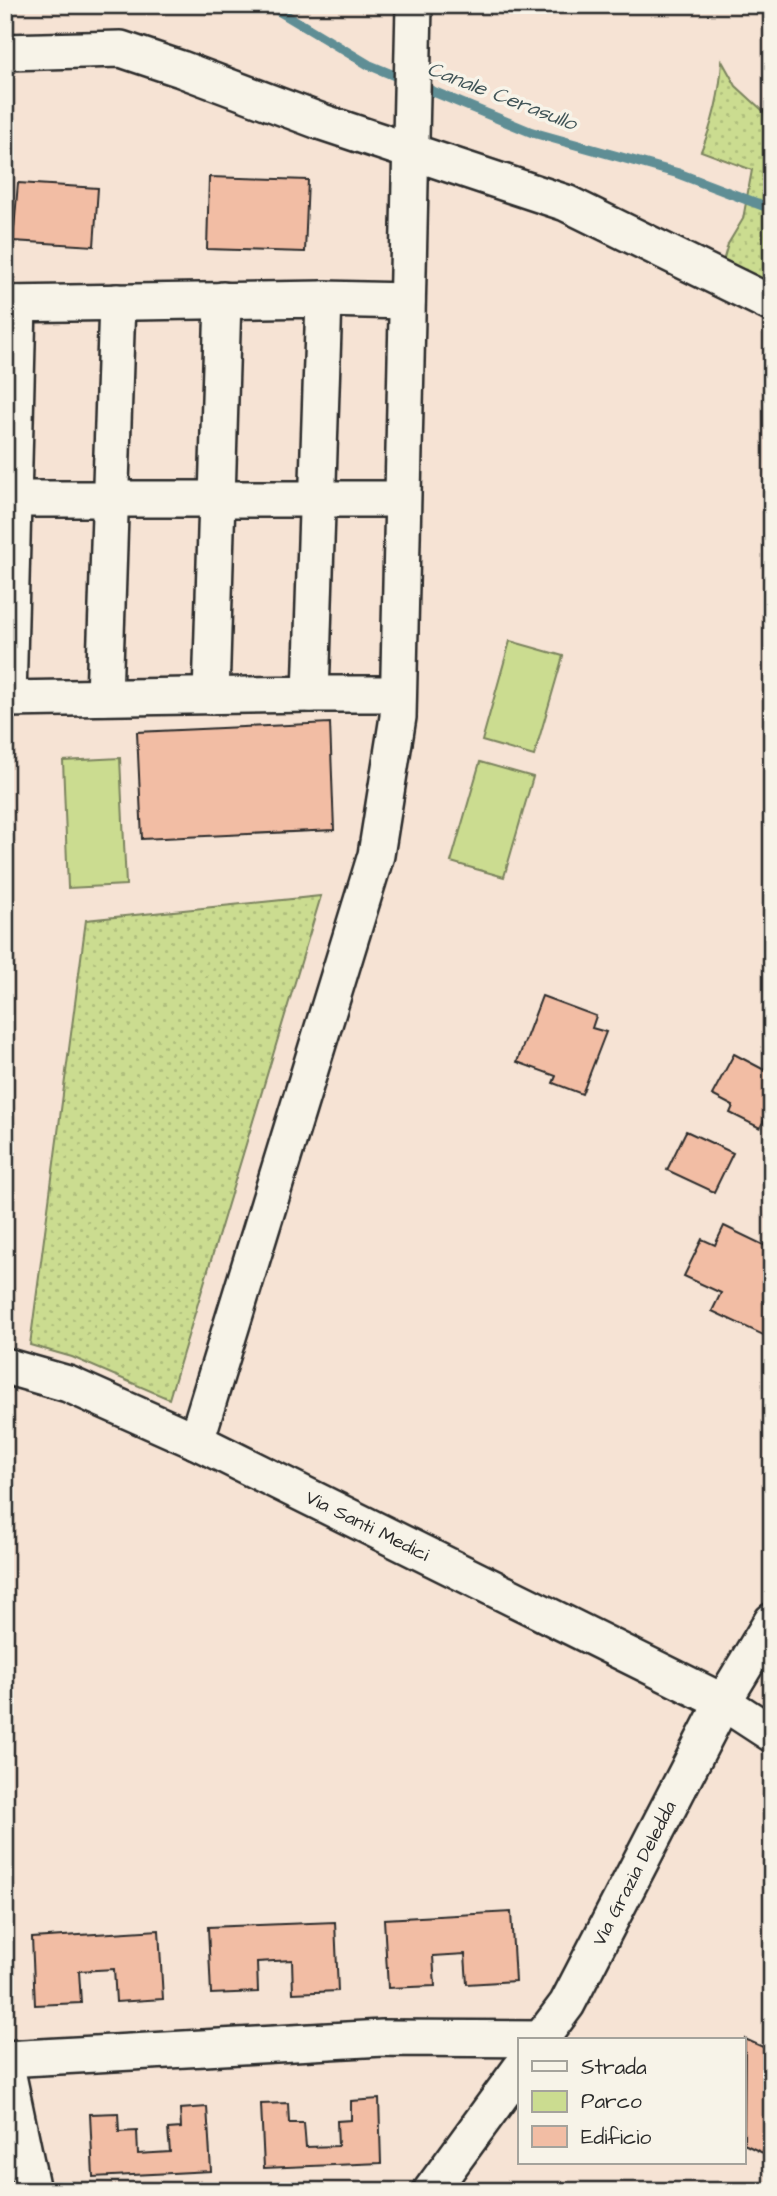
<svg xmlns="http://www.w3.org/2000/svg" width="777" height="2196" viewBox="0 0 777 2196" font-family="'Architects Daughter',sans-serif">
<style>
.grass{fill:url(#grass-dots);stroke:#7b845e;stroke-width:2}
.park{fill:#cbdc90;stroke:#7b845e;stroke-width:2}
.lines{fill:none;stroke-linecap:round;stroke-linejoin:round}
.stream{stroke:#5e8e95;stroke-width:10}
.building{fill:#f2bda4;stroke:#2b2b2b;stroke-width:2}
.minor-casing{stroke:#2b2b2b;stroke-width:40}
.minor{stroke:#f7f3e8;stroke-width:35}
.labels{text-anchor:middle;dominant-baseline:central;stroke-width:7;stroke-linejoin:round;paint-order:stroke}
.street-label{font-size:19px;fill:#2b2b2b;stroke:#f7f3e8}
.water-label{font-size:21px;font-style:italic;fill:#405457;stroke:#f7f3e8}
</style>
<defs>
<pattern id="grass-dots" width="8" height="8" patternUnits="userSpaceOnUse" patternTransform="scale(1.75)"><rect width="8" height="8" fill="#cbdc90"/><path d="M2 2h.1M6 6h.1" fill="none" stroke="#aebd7c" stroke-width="1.8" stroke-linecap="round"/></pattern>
</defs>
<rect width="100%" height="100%" fill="#f6e3d4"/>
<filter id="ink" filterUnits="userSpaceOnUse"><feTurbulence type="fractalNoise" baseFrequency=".0143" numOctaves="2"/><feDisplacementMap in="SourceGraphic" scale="14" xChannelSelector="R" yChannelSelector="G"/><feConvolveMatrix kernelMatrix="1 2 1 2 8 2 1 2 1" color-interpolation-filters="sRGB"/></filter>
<g filter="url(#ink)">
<g class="grass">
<path d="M722,61L736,86L772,119V288L722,265L728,244L743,219L752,170L701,151C714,121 720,94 722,61Z"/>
<polygon points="321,896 169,1399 72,1357 30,1345 86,920"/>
</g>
<g class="park">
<polygon points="510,641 563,656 534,756 482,741"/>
<polygon points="120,758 126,885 68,888 63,761"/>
<polygon points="480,762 533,777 504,877 451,862"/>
</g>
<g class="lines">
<polyline class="stream" points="269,5 369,65 531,132 677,173 772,209"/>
</g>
<g class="building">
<polygon points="209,177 308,180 305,252 207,249"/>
<polygon points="18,183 98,188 94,246 13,241"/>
<polygon points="330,723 334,830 142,839 137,732"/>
<polygon points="542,996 596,1016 592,1028 606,1032 582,1094 553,1083 556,1076 517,1062"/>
<polygon points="734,1054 772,1074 772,1105 760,1128 730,1113 733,1106 712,1095"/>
<polygon points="686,1131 733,1153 714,1192 667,1170"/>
<polygon points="724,1226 772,1249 772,1339 712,1311 721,1293 684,1276 702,1239 715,1245"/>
<polygon points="511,1912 515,1981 467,1984 465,1954 433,1956 435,1986 388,1988 384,1919"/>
<polygon points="335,1922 338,1991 293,1993 292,1960 257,1962 258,1992 211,1994 208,1927"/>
<polygon points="159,1930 163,1999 116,2002 114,1969 79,1971 81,2003 35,2005 32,1938"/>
<polygon points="745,2039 772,2051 772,2150 769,2156 744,2144"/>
<polygon points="379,2099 381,2163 264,2168 261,2104 288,2103 289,2123 304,2123 306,2147 338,2146 337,2121 351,2120 351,2101"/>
<polygon points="207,2107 211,2171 93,2177 90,2114 118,2113 119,2132 137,2131 138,2154 170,2152 168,2129 181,2128 180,2109"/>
</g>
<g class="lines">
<defs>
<g id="minor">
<polyline points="5,52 121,49 181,69 322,122 566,203 772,304"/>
<polyline points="324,299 407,301"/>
<polyline points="5,304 324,299 311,694 5,699"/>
<polyline points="5,499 402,499"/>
<polyline points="311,694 398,694"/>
<polyline points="211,696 223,300"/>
<polyline points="104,697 117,302"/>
<polyline points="8,699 18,304"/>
<path id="s1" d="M5,1366L68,1384L196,1441L723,1702L772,1734"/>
<polyline points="196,1441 376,855 398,717 414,5"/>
<path id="s2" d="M540,2040L567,2004L723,1702L772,1621"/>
<polyline points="5,2059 383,2038 541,2039"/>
<polyline points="5,2061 32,2191"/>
<polyline points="431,2191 520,2069"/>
</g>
</defs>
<use href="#minor" class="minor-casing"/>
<use href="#minor" class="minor"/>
</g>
</g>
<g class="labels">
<g class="street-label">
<text stroke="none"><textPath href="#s1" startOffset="397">Via Santi Medici</textPath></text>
<text stroke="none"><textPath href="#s2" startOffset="192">Via Grazia Deledda</textPath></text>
</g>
<g class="water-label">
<text transform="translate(502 96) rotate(21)">Canale Cerasullo</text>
</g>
</g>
<rect width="777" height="2196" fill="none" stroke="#f7f3e8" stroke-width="28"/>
<rect x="14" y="14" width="749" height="2168" fill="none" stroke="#2b2b2b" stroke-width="2.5" filter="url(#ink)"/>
<rect x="518" y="2038" width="228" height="126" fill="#f7f3e8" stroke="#a5a39c" stroke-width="2"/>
<rect x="532" y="2061" width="35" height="10" fill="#f7f3e8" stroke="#a5a39c" stroke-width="2"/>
<text x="581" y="2074" font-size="21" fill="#2b2b2b">Strada</text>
<rect x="532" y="2091" width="35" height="21" fill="#cbdc90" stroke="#a5a39c" stroke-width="2"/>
<text x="581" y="2108" font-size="21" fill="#2b2b2b">Parco</text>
<rect x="532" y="2126" width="35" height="21" fill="#f2bda4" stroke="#a5a39c" stroke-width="2"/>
<text x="581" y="2144" font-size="21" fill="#2b2b2b">Edificio</text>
</svg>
